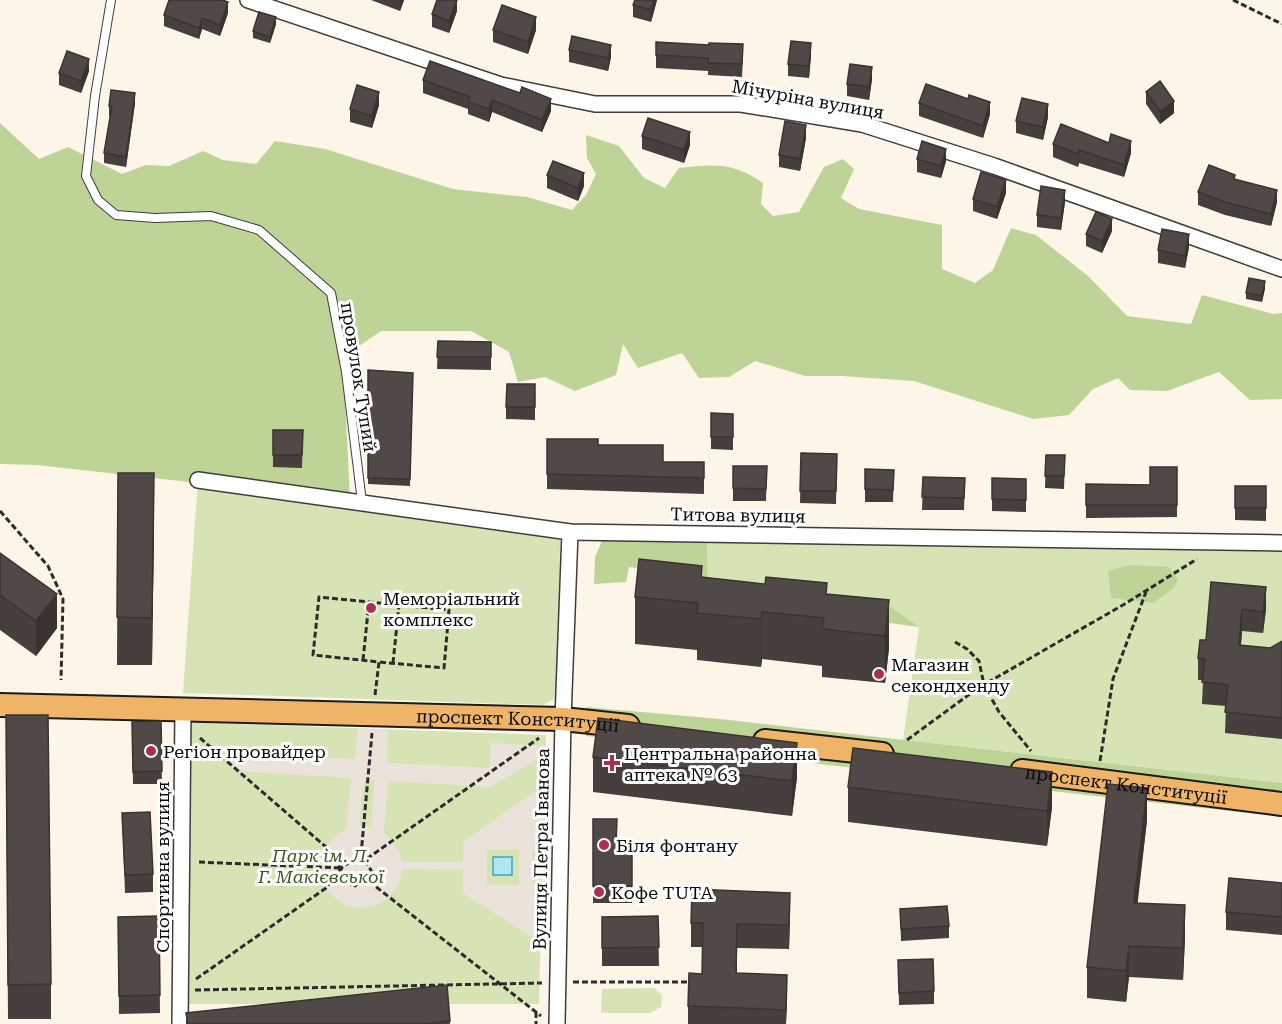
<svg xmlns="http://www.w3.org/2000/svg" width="1282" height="1024" viewBox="0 0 1282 1024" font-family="'Roboto Serif',serif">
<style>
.green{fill:#d6e4b5}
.forest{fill:#bdd496}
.plaza{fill:#ebe3d9;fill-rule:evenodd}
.water{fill:#b0e5f1;stroke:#3da6c2;stroke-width:1.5}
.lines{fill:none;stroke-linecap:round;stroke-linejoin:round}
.service-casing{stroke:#3d3d3d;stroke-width:10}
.minor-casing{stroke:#3d3d3d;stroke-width:18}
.primary-casing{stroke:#1b1b1b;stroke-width:26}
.path{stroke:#2c2c2c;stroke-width:3;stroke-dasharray:6 3;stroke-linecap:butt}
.service{stroke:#fff;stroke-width:8}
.minor{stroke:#fff;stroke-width:15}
.primary{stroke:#efb467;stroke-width:22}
.wall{fill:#463f3d}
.shaded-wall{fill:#393332}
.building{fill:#514947;stroke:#393332;stroke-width:1.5}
.poi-dot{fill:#ae2d4c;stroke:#fff;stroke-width:2}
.labels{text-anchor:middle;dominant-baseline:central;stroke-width:6;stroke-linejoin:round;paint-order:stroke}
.street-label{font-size:18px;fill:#0a0a0a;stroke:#fff}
.poi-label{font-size:18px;fill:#0a0a0a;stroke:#fff;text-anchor:start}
.park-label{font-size:18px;font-style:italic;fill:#385b20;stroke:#fff}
</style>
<rect width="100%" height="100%" fill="#fdf5e8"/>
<g class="green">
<polygon points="198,480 544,528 560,541 558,675 554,699 543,705 183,693"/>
<polygon points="707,534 1282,543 1282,783 903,740 919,627 708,585"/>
<polygon points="182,722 546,735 539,1004 180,1004"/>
<polygon points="654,988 662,995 661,1007 650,1013 601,1013 602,989"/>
</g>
<g class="forest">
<path d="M0,123L39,159L68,147L122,174L146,165L169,166L203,151L223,160L256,164L275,141L325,149L453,189L527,197L572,210L586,195L596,174L587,158L586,135L619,146L644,178L665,188L679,168C715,164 733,162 763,183L761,204L773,216L799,212L824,167L843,159L854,169L841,198L859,209L942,225V269L975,283L993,270L1011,228L1036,235L1088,276L1127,316L1191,324L1202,295L1274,314L1282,313V399L1250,400L1219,372L1167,391L1130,390L1118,378L1093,389L1069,415L1033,419L914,381L842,376H805L755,361L729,377L699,378L682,353L638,368L623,344L616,375L575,391L545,377L518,382L509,352L471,331H381L343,357L350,500L37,465L0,464Z"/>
<polygon points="606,532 707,534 708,585 888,605 919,627 688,596 690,574 629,567 626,582 594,584 595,557"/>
<polygon points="1131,565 1169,567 1178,580 1174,588 1153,603 1111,598 1108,571"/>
<polygon points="586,707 720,719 1282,783 1282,817 945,779 586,736"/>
</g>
<path class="plaza" d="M358,728L388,730L387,763L490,768L491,743L546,746L545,755L490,787L388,781L384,833L392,841L400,853L402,862H463L464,841L547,783L546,850H533V885L545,886L544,945L463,893V870L402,869L401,878L395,890L386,900L374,906L360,908L346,905L335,898L326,888L321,874V860L326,847L334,837L346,829L351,778L237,771L220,755L355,759ZM364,779L375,780L371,827L359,826ZM519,849V885H487V850Z"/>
<rect class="water" x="493" y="857" width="19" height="18"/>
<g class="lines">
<defs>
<polyline id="service" points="111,0 95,96 86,176 98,200 116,215 155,218 211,216 259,230 331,293 346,372 362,502"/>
<g id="minor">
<polyline points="248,0 501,85 595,104 741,104 862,124 994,166 1282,269"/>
<polyline points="198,480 570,532 1282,543"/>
<polyline points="180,1024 183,710"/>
<polyline points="557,1024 563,719 570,532"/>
</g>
<g id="primary">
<path id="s1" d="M0,705L563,719L628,726"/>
<polyline points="765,741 882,754"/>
<path id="s2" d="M1022,771L1282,804"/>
</g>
</defs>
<use href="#service" class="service-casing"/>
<use href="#minor" class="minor-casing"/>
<use href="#primary" class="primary-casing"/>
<g class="path">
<polyline points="1233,0 1282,24"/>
<polyline points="0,511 48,566 63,599 61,680"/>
<polyline points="955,642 967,649 979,661 984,685 999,712 1031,751"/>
<polyline points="363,660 369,602"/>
<polyline points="393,663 399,605"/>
<polyline points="375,695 379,662 313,655 319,597 449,610 444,668 379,662"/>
<polyline points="200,738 326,847 353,887 366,879 541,1016"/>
<polyline points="907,740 978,688 1123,605 1197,559"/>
<polyline points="1100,761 1113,679 1146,592"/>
<polyline points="361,855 372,733"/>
<polyline points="365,860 373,874 366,879"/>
<polyline points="199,862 341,868"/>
<polyline points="196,979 326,888 341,868 361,855 365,860 539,738"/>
<polyline points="573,982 692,982"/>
<polyline points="195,990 542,983"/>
<polyline points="536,1012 536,1024"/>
</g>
<use href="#service" class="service"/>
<use href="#minor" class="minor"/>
<use href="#primary" class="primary"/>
</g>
<g class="wall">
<polygon points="371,0 404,0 400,11"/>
<polygon points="457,0 457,11 449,33 432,27 432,14"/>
<polygon points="657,0 651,22 633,17 633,5"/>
<polygon points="228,13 220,36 202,29 199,39 164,26 164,15"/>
<polygon points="276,24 270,43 253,38 253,31"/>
<polygon points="493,30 536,30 528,54 493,42"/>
<polygon points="709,45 743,57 742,77 708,75 708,71 656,68 656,55"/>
<polygon points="569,50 611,57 608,71 569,62"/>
<polygon points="811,55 809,78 788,76 788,64"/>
<polygon points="89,71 81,93 59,85 59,73"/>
<polygon points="872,79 869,100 847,96 847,84"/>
<polygon points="423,80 551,111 542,132 492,112 489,122 468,114 468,109 423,93"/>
<polygon points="1146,92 1174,113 1160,124 1146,104"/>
<polygon points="135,103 126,167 104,163 104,153 110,116 109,116 109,106"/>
<polygon points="919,103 990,114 983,138 919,116"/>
<polygon points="379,105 372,128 350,122 350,109"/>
<polygon points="1048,117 1043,140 1016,133 1016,121"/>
<polygon points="642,136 690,145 684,163 642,149"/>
<polygon points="806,138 800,171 779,167 779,155"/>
<polygon points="1109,143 1131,153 1124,177 1079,163 1078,167 1053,157 1053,144"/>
<polygon points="917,159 946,161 941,178 917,172"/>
<polygon points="547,175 584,186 578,201 547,188"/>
<polygon points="1235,179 1277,202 1271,226 1225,215 1198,205 1198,192"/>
<polygon points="1006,193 997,219 973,211 973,199"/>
<polygon points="1065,202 1061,230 1037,227 1037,215"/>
<polygon points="1112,231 1102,253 1086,246 1086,234"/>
<polygon points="1189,247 1185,268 1158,263 1158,250"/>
<polygon points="1265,288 1262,302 1246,299 1246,293"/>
<polygon points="438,341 491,342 491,370 437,369"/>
<polygon points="368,370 413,373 410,486 368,484"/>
<polygon points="535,384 535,420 506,419 506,407"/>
<polygon points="733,414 733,450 711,449 711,437"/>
<polygon points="273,430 303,430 302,468 273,467"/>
<polygon points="598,445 663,462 704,462 704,494 547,489 547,474"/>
<polygon points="801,453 837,454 836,504 800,503"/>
<polygon points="1046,455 1065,455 1064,489 1045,488"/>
<polygon points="733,466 767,466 766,501 733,501"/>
<polygon points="1177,467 1177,517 1086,518 1086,484 1150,485"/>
<polygon points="865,469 894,470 893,502 865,502"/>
<polygon points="118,473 154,520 152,665 117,665"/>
<polygon points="923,477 965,478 964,510 922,510"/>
<polygon points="992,478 1026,479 1026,512 992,511"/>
<polygon points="1235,486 1266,486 1266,521 1235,520"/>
<polygon points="0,553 57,628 36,656 0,630"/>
<polygon points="702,577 827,594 889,600 889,648 885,683 822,677 822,666 762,659 761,667 697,660 697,650 635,644 635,597"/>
<polygon points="1211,582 1266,609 1263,633 1242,631 1241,645 1270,648 1282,641 1282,739 1225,733 1226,706 1202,704 1203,680 1198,680 1198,658 1206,640"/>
<polygon points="161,721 162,784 133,784 132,722"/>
<polygon points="6,750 51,984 51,1019 8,1019"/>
<polygon points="593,757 797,777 792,816 593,792"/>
<polygon points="848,787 1052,807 1047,846 848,822"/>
<polygon points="122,813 153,874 153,892 125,893"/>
<polygon points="593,819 616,843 632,842 632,903 593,903"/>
<polygon points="1147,820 1137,903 1185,937 1183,980 1129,977 1126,1002 1087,998 1087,967"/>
<polygon points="1282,883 1282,935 1226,930 1226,912"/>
<polygon points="900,909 949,926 949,938 901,941"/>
<polygon points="159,916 160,1013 119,1014 118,917"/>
<polygon points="658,916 659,966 602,966 602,917"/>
<polygon points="790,917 789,949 737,948 737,973 787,999 786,1024 688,1024 688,1006 702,974 703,947 691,947 691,923"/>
<polygon points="898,960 934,991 934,1004 899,1005"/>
<polygon points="447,985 450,1024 186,1024 186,1013"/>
</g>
<g class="shaded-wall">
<polygon points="400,0 404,0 400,11"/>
<polygon points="457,0 457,11 449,33 449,21"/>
<polygon points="654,0 657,0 651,22 651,10"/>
<polygon points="228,2 228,13 220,36 220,25"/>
<polygon points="276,17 276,24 270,43 270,37"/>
<polygon points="536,17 536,30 528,54 528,42"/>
<polygon points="202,18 202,29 199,39 199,28"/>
<polygon points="811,43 811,55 809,78 809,66"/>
<polygon points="611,45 611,57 608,71 608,58"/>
<polygon points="89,59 89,71 81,93 81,81"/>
<polygon points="872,67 872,79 869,100 869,87"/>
<polygon points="379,92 379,105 372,128 372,116"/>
<polygon points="135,93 135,103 126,167 126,157"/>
<polygon points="551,99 551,111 542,132 542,120"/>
<polygon points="492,100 492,112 489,122 489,109"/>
<polygon points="1174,101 1174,113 1160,124 1160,111"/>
<polygon points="990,102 990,114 983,138 983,126"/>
<polygon points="1048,104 1048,117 1043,140 1043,127"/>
<polygon points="806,125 806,138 800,171 800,159"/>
<polygon points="690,132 690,145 684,163 684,150"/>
<polygon points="1131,141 1131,153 1124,177 1124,165"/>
<polygon points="946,149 946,161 941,178 941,166"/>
<polygon points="1079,150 1079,163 1078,167 1078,154"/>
<polygon points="584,173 584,186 578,201 578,188"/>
<polygon points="1006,180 1006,193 997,219 997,207"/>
<polygon points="1065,190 1065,202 1061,230 1061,218"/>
<polygon points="1277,190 1277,202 1271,226 1271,214"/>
<polygon points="1112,219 1112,231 1102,253 1102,241"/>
<polygon points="1189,234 1189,247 1185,268 1185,256"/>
<polygon points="1265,281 1265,288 1262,302 1262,296"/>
<polygon points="154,473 154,520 152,665 152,618"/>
<polygon points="1266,587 1266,609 1263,633 1263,612"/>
<polygon points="57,594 57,628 36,656 36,621"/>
<polygon points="889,600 889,648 885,683 885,636"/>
<polygon points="1242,609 1242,631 1239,667 1239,645"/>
<polygon points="762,612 762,659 761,667 761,619"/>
<polygon points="797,743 797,777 792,816 792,781"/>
<polygon points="1052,772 1052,807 1047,846 1047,811"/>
<polygon points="1147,788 1147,820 1134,935 1134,903"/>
<polygon points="790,893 790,917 789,949 789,925"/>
<polygon points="1185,905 1185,937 1183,980 1183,948"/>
<polygon points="1129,946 1129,977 1126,1002 1126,971"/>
<polygon points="787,975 787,999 786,1024 786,1010"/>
</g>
<g class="building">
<polygon points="169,0 222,0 228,2 220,25 202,18 199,28 164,15"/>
<polygon points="437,0 457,0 449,21 432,14"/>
<polygon points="635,0 654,0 651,10 633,5"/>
<polygon points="502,5 536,17 528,42 493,30"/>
<polygon points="259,12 276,17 270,37 253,31"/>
<polygon points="572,36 611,45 608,58 569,50"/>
<polygon points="791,41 811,43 809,66 788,64"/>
<polygon points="656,42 709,45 709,43 743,44 742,64 708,63 708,58 656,55"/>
<polygon points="67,51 89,59 81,81 59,73"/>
<polygon points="430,61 520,93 522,87 551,99 542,120 492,100 489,109 468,102 470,97 423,80"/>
<polygon points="850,64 872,67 869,87 847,84"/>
<polygon points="1160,81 1174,101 1160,111 1146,92"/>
<polygon points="926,84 968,99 969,95 990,102 983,126 919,103"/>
<polygon points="357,85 379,92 372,116 350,109"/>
<polygon points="111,90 135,93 126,157 104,153 112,106 109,106"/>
<polygon points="1022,98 1048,104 1043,127 1016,121"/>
<polygon points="648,118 690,132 684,150 642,136"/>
<polygon points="785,121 806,125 800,159 779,155"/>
<polygon points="1061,124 1109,143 1111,134 1131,141 1124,165 1079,150 1078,154 1053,144"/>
<polygon points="922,141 946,149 941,166 917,159"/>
<polygon points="553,161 584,173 578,188 547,175"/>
<polygon points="1209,165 1235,175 1234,179 1277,190 1271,214 1225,202 1198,192"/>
<polygon points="981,172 1006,180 997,207 973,199"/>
<polygon points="1041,186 1065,190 1061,218 1037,215"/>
<polygon points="1096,212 1112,219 1102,241 1086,234"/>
<polygon points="1162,229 1189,234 1185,256 1158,250"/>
<polygon points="1249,278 1265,281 1262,296 1246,293"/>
<polygon points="438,341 491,342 491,357 437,357"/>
<polygon points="368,370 413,373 410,479 368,478"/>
<polygon points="507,384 535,384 535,407 506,407"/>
<polygon points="711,413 733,414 733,437 711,437"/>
<polygon points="273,430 303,430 302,455 273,455"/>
<polygon points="547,439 598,439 598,445 663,445 663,462 704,462 704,478 547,474"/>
<polygon points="801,453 837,454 836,491 800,491"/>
<polygon points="1046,455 1065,455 1064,476 1045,476"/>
<polygon points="733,466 767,466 766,489 733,488"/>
<polygon points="1150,467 1177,467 1177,505 1086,505 1086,484 1150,485"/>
<polygon points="865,469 894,470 893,490 865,489"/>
<polygon points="118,473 154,473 152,618 117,617"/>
<polygon points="923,477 965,478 964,498 922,497"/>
<polygon points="992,478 1026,479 1026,500 992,499"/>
<rect x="1235" y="486" width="31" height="22"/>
<polygon points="0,553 57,594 36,621 0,595"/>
<polygon points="639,559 702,566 701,577 765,584 766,577 827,583 826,594 889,600 885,636 822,629 824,618 762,612 761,619 697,613 698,603 635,597"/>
<polygon points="1211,582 1266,587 1263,612 1242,609 1239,645 1270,648 1282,641 1282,718 1225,712 1228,685 1202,682 1205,659 1198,658 1200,640 1206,640"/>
<polygon points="6,715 48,715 51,984 8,985"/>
<polygon points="598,718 797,743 792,781 593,757"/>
<polygon points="161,721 162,771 133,772 132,722"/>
<polygon points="853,748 1052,772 1047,811 848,787"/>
<polygon points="1108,784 1147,788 1134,903 1185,905 1183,948 1129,946 1126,971 1087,967"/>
<polygon points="150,812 153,874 125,875 122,813"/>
<polygon points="593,819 617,819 616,843 632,842 632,886 593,886"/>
<polygon points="1229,878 1282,883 1282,917 1226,912"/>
<polygon points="692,889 790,893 789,925 737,924 736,973 787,975 786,1010 688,1006 689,973 702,974 703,923 691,923"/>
<polygon points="947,906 949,926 901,929 900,909"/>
<polygon points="159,916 160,995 119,996 118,917"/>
<polygon points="658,916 659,947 602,948 602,917"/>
<polygon points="933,959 934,991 899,993 898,960"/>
<polygon points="447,985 450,1021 425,1024 188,1024 186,1013"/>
</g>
<g class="poi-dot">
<circle cx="371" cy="608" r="6"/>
<circle cx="879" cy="674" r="6"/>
<circle cx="151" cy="751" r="6"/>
<path d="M609 754h6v6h6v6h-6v6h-6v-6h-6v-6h6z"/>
<circle cx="604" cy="845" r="6"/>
<circle cx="599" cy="892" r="6"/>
</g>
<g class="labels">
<g class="street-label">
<text transform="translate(808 99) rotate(10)">Мічуріна вулиця</text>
<text transform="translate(359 377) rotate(81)">провулок Тупий</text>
<text transform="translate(738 515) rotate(1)">Титова вулиця</text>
<text stroke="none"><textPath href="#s1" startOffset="518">проспект Конституції</textPath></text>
<text stroke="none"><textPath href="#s2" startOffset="105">проспект Конституції</textPath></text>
<text transform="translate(541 849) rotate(-89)">Вулиця Петра Іванова</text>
<text transform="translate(162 867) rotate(-90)">Спортивна вулиця</text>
</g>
<g class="poi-label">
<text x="383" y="598">Меморіальний<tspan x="383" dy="21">комплекс</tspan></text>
<text x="891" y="664">Магазин<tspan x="891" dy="21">секондхенду</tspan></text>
<text x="163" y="751">Регіон провайдер</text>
<text x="624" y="753">Центральна районна<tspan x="624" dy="21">аптека № 63</tspan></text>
<text x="616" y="845">Біля фонтану</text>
<text x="611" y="892">Кофе TUTA</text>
</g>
<g class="park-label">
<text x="321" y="855">Парк ім. Л.<tspan x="321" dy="21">Г. Макієвської</tspan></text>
</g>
</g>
</svg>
